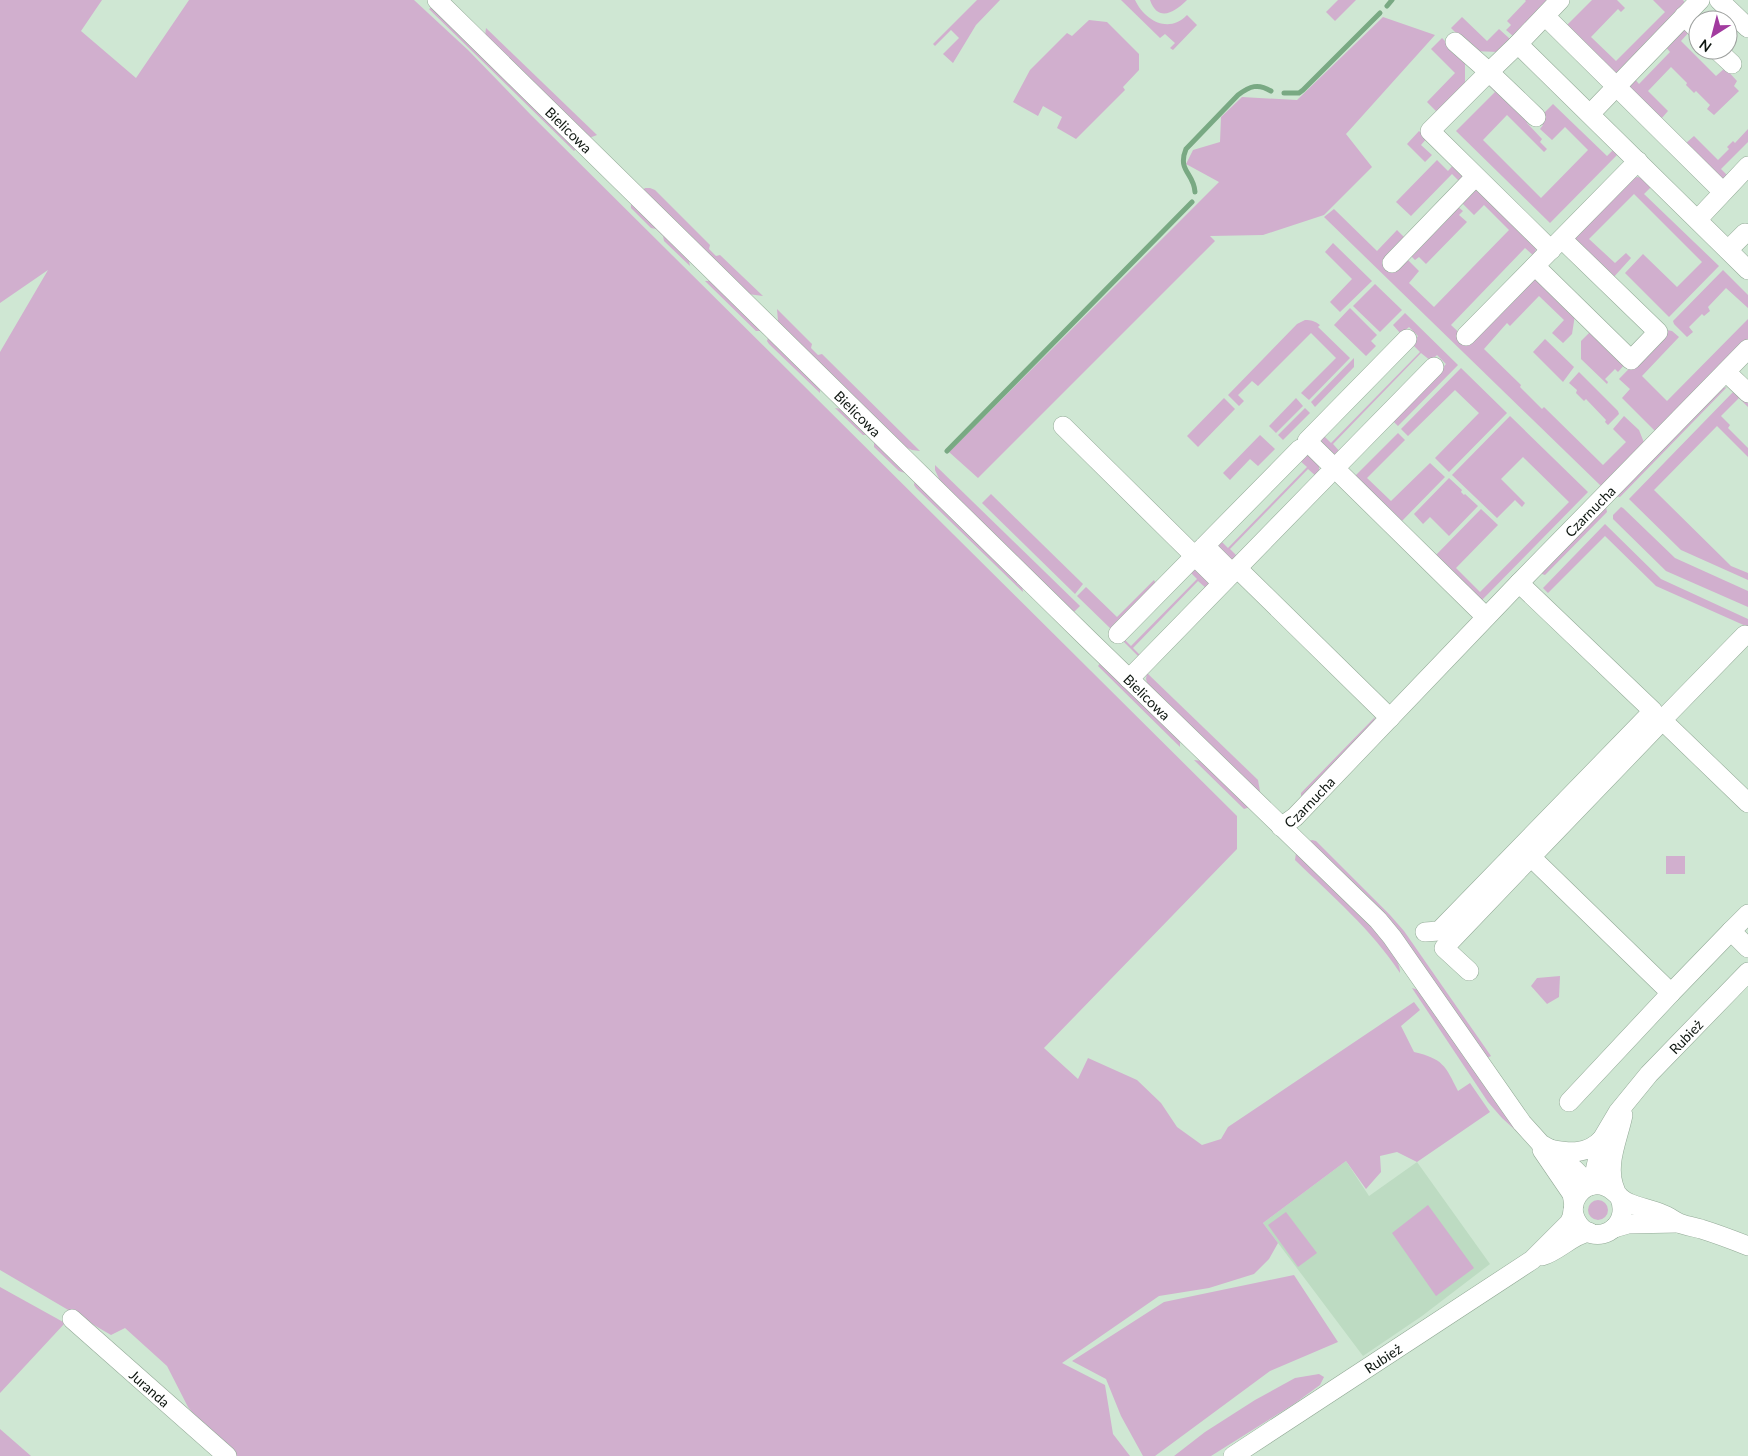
<svg xmlns="http://www.w3.org/2000/svg" width="1748" height="1456" viewBox="0 0 1748 1456" font-family="Lato,sans-serif">
<style>
.built{fill:#bddbc2}
.green{fill:#d1afce}
.lines{fill:none;stroke-linecap:round;stroke-linejoin:round}
.stream{stroke:#79a983;stroke-width:5}
.street-casing{stroke:#93aa97;stroke-width:20}
.street{stroke:#fff;stroke-width:19}
.labels{text-anchor:middle;dominant-baseline:central;stroke-width:5;stroke-linejoin:round;paint-order:stroke}
.street-label{font-size:14px;fill:#0d150f;stroke:#fff}
</style>
<rect width="100%" height="100%" fill="#cfe7d3"/>
<polygon class="built" points="1346,1161 1369,1196 1417,1162 1490,1264 1422,1316 1363,1356 1263,1223"/>
<g class="green">
<path d="M0,0H102L81,31L136,78L189,0H414L468,50L531,115L1237,816V849L1044,1048L1078,1079L1088,1058L1137,1080L1161,1103L1177,1127L1202,1145L1221,1139L1228,1127L1414,1002L1420,1010L1401,1026L1414,1052C1443,1059 1445,1065 1458,1091L1470,1083L1490,1112L1417,1162L1397,1152L1380,1156L1381,1172L1366,1189L1346,1161L1263,1223L1278,1243L1269,1259L1254,1274L1209,1288L1159,1296L1062,1363L1105,1385L1113,1434L1130,1456H235L210,1434L188,1407L167,1366L125,1328L111,1335L0,1270V352L48,270L0,303Z"/>
<polygon points="977,0 1000,0 976,25 953,63 943,54 959,38 951,30 935,46 933,44"/>
<path d="M1121,0H1135C1145,21 1169,34 1187,15L1197,25L1173,50L1170,48L1175,43L1165,34L1160,38Z"/>
<path d="M1150,0H1187C1175,12 1158,23 1150,0Z"/>
<polygon points="1338,0 1356,0 1335,21 1326,12"/>
<polygon points="1525,0 1549,0 1513,36 1506,30 1511,25 1507,21 1526,1"/>
<polygon points="1592,0 1617,0 1625,8 1621,12 1618,9 1591,37 1616,61 1665,12 1653,0 1683,0 1685,3 1618,73 1614,73 1564,28"/>
<polygon points="432,7 577,148 574,151 429,9"/>
<polygon points="1383,17 1435,35 1346,134 1372,167 1324,215 1263,235 1210,236 1215,241 978,478 949,452 1219,182 1186,164 1193,150 1220,142 1221,117 1242,97 1297,100"/>
<polygon points="1462,17 1487,41 1499,29 1510,39 1498,52 1474,51 1451,28"/>
<polygon points="1089,20 1107,22 1139,54 1139,70 1123,87 1125,90 1076,139 1057,128 1062,117 1043,106 1038,116 1013,102 1030,70 1067,33 1072,36"/>
<polygon points="486,28 597,135 589,138 485,36"/>
<polygon points="1685,29 1689,32 1681,41 1716,76 1725,68 1737,81 1734,86 1739,91 1714,115 1707,109 1710,105 1696,91 1694,93 1686,85 1687,83 1671,67 1648,91 1668,111 1661,119 1630,92 1629,82 1633,77 1639,84 1670,52 1664,45"/>
<polygon points="1442,38 1465,61 1465,86 1438,113 1427,102 1455,73 1431,49"/>
<polygon points="1487,82 1529,120 1527,123 1542,139 1540,142 1547,149 1544,152 1507,115 1483,140 1541,198 1588,150 1565,127 1552,140 1540,129 1543,125 1537,120 1553,104 1607,156 1613,150 1618,154 1550,223 1456,131 1495,92 1486,83"/>
<polygon points="1748,129 1748,142 1721,169 1730,178 1722,181 1686,143 1694,136 1718,160 1729,149 1727,147 1733,141 1735,143"/>
<polygon points="1419,131 1427,138 1421,145 1432,155 1425,162 1407,144"/>
<polygon points="1437,160 1448,171 1454,164 1464,175 1461,183 1452,174 1411,216 1396,202"/>
<polygon points="1638,177 1643,179 1651,187 1644,194 1719,266 1669,317 1625,273 1643,254 1677,287 1702,262 1634,194 1589,239 1615,263 1626,253 1631,258 1612,279 1574,240 1575,234 1631,178"/>
<polygon points="645,188 650,188 655,190 710,245 709,249 716,256 720,255 763,296 748,294 642,191"/>
<polygon points="1477,190 1536,247 1535,257 1525,248 1451,325 1469,342 1534,280 1538,280 1575,315 1572,334 1563,343 1552,333 1564,320 1539,296 1510,326 1507,323 1484,349 1521,385 1520,387 1542,409 1544,407 1603,465 1626,442 1613,429 1624,416 1639,430 1645,445 1601,486 1324,217 1334,209 1377,251 1397,230 1406,239 1406,258 1419,271 1409,283 1434,307 1509,230 1484,205 1474,215 1461,202 1473,191"/>
<polygon points="631,201 688,257 690,266 664,241 663,236 656,229 651,228 631,208"/>
<polygon points="1457,206 1463,211 1459,215 1467,222 1426,264 1419,257 1415,260 1409,254"/>
<polygon points="1333,243 1372,281 1340,312 1330,302 1352,279 1325,252"/>
<polygon points="1723,270 1748,295 1748,308 1726,288 1708,307 1710,311 1704,316 1702,314 1689,327 1693,332 1687,337 1674,324 1673,321"/>
<polygon points="705,281 711,281 820,389 820,393 769,344 767,341 768,338 761,331 756,331"/>
<polygon points="1375,284 1402,310 1380,332 1353,306"/>
<polygon points="1350,308 1377,335 1371,341 1376,346 1366,356 1334,325"/>
<polygon points="777,309 812,344 811,348 818,355 822,354 920,451 912,450 903,446 781,327 778,321"/>
<path d="M1405,313L1458,365L1398,426L1392,420L1446,364L1437,355L1431,361L1421,353L1333,444L1341,453C1333,458 1327,449 1321,443L1323,435L1331,443L1420,352L1412,344L1418,336L1409,327L1401,334L1393,325Z"/>
<polygon points="1748,319 1748,340 1657,433 1622,398 1630,389 1619,379 1667,330 1672,331 1679,337 1642,376 1667,401"/>
<path d="M1305,320C1311,320 1315,321 1320,325L1318,327L1350,358L1309,400L1301,393L1336,358L1311,333L1258,386L1252,381L1238,395L1244,401L1239,406L1228,395L1297,324Z"/>
<polygon points="1591,331 1625,364 1618,372 1615,369 1605,379 1608,382 1607,384 1581,359 1581,341"/>
<polygon points="1545,339 1574,367 1563,382 1533,352"/>
<polygon points="1354,358 1354,367 1315,407 1311,402"/>
<polygon points="1461,368 1507,413 1449,472 1435,458 1479,413 1455,390 1408,436 1401,429"/>
<polygon points="1579,372 1618,411 1619,414 1608,425 1605,422 1606,420 1586,399 1584,401 1576,393 1577,390 1569,383"/>
<polygon points="1727,387 1620,497 1614,496 1723,388"/>
<polygon points="1735,390 1748,403 1748,407 1739,398 1721,416 1730,425 1728,428 1748,448 1748,457 1717,426 1654,490 1731,566 1748,573 1748,580 1681,550 1629,499"/>
<polygon points="1224,398 1235,409 1198,447 1187,436"/>
<polygon points="1296,398 1303,406 1276,433 1269,426"/>
<polygon points="835,408 842,409 907,472 905,473 899,471 874,447 874,442 867,435 863,435"/>
<polygon points="1305,408 1310,413 1283,440 1278,435"/>
<polygon points="1510,416 1588,492 1481,601 1434,557 1481,509 1498,525 1456,568 1480,592 1569,502 1523,457 1501,479 1525,503 1522,507 1515,500 1497,518 1452,475"/>
<polygon points="1398,433 1405,440 1367,478 1391,501 1430,463 1445,477 1400,523 1353,478"/>
<polygon points="1260,435 1275,449 1258,466 1250,459 1230,480 1223,473"/>
<polygon points="1305,456 1309,456 1319,465 1319,473 1317,477 1308,469 1230,549 1238,557 1235,560 1230,560 1219,550 1219,539 1228,548 1307,467 1298,459"/>
<polygon points="935,465 1080,606 1073,613 941,483 935,470"/>
<polygon points="1449,478 1462,490 1461,492 1464,495 1465,494 1478,506 1449,536 1430,517 1423,524 1414,514"/>
<polygon points="915,479 1022,586 1023,592 916,488 914,485"/>
<polygon points="991,494 1083,584 1075,594 982,503"/>
<polygon points="1606,507 1607,512 1545,575 1539,573"/>
<polygon points="1621,507 1623,508 1675,558 1748,591 1748,607 1666,571 1613,519 1613,515"/>
<polygon points="1605,524 1661,579 1748,619 1748,627 1656,586 1605,536 1548,593 1543,588"/>
<polygon points="1193,569 1198,570 1210,583 1207,589 1198,581 1133,648 1142,657 1140,658 1121,639 1123,638 1131,646 1197,579 1189,571"/>
<polygon points="1154,580 1156,584 1112,630 1077,596 1086,587 1117,617"/>
<polygon points="1101,662 1180,740 1180,747 1098,666"/>
<polygon points="1147,673 1258,780 1261,797 1148,686 1146,679"/>
<polygon points="1375,717 1373,726 1301,802 1301,793"/>
<polygon points="1194,760 1202,761 1250,807 1244,809"/>
<polygon points="1312,840 1316,841 1390,915 1404,931 1491,1056 1485,1059 1307,842"/>
<path d="M1296,853C1316,872 1404,949 1400,973C1372,930 1332,896 1295,860Z"/>
<rect x="1666" y="856" width="19" height="18"/>
<polygon points="1560,976 1559,997 1547,1004 1531,986 1537,978"/>
<polygon points="1412,988 1419,990 1525,1139 1502,1118 1488,1102"/>
<circle cx="1598" cy="1210" r="10"/>
<polygon points="1428,1205 1474,1268 1436,1296 1392,1233"/>
<polygon points="1286,1212 1317,1253 1298,1267 1268,1225"/>
<polygon points="1294,1275 1338,1342 1270,1371 1155,1456 1143,1456 1121,1416 1106,1379 1072,1361 1164,1302"/>
<polygon points="0,1287 65,1323 0,1393"/>
<polygon points="1319,1374 1324,1377 1320,1385 1294,1404 1211,1456 1174,1456 1205,1432 1255,1400 1295,1378"/>
<polygon points="0,1429 31,1456 0,1456"/>
</g>
<g class="lines">
<g class="stream">
<polyline points="1387,6 1392,0"/>
<polyline points="1284,93 1299,93 1303,90 1380,13"/>
<path d="M1195,192C1194,173 1177,171 1186,149L1238,95C1250,86 1258,83 1271,91"/>
<polyline points="947,451 1192,202"/>
</g>
<defs>
<g id="street">
<path id="s1" d="M437,0L1088,639L1378,920L1392,937L1522,1123L1541,1144L1550,1149L1574,1169L1586,1181L1589,1186"/>
<polyline points="1560,0 1518,44 1748,270"/>
<polyline points="1719,0 1748,28"/>
<polyline points="1545,16 1723,192"/>
<polyline points="1684,16 1698,30"/>
<polyline points="1455,42 1489,72 1430,131 1551,250"/>
<polyline points="1518,44 1489,72 1536,117"/>
<polyline points="1717,50 1732,64"/>
<polyline points="1590,114 1700,0"/>
<polyline points="1698,219 1748,166"/>
<polyline points="1728,250 1745,233"/>
<polyline points="1392,263 1475,177"/>
<polyline points="1535,266 1631,360 1658,332 1562,239"/>
<polyline points="1466,336 1638,161"/>
<polyline points="1407,339 1307,441 1486,617"/>
<polyline points="1726,372 1748,393"/>
<polyline points="1063,426 1222,583"/>
<polyline points="1334,469 1434,367"/>
<polyline points="1205,546 1232,573"/>
<polyline points="1237,568 1390,718"/>
<polyline points="1118,634 1300,449"/>
<polyline points="1745,635 1662,720 1748,803"/>
<polyline points="1129,679 1327,476"/>
<polyline points="1660,723 1531,857 1671,993 1731,931"/>
<path id="s2" d="M1281,827L1295,817L1519,583L1748,349"/>
<polyline points="1748,914 1731,931 1748,948"/>
<polyline points="1425,932 1439,931 1653,711 1519,583"/>
<polyline points="1469,971 1444,948 1531,857"/>
<polyline points="1569,1102 1671,993"/>
<path d="M1550,1149C1570,1153 1587,1155 1602,1139"/>
<polyline points="1542,1150 1572,1194 1574,1205"/>
<path id="s3" d="M1592,1185L1602,1139L1618,1112L1649,1074L1748,972"/>
<path d="M1616,1192C1604,1166 1618,1140 1623,1115"/>
<path d="M1619,1196C1634,1229 1591,1250 1576,1220C1567,1203 1582,1182 1601,1185C1614,1187 1618,1199 1629,1203C1640,1208 1652,1209 1662,1214C1668,1216 1673,1220 1679,1223C1686,1226 1694,1227 1701,1229C1717,1234 1733,1240 1748,1246"/>
<polyline points="1614,1228 1628,1224 1677,1223"/>
<path d="M1542,1256C1559,1251 1572,1235 1589,1232"/>
<path id="s4" d="M72,1319L227,1456"/>
<path id="s5" d="M1233,1456L1532,1260L1569,1223L1572,1217L1573,1210"/>
</g>
</defs>
<use href="#street" class="street-casing"/>
<use href="#street" class="street"/>
</g>
<g class="labels">
<g class="street-label">
<text stroke="none"><textPath href="#s1" startOffset="185">Bielicowa</textPath></text>
<text stroke="none"><textPath href="#s1" startOffset="590">Bielicowa</textPath></text>
<text stroke="none"><textPath href="#s2" startOffset="442">Czarnucha</textPath></text>
<text stroke="none"><textPath href="#s1" startOffset="995">Bielicowa</textPath></text>
<text stroke="none"><textPath href="#s2" startOffset="38">Czarnucha</textPath></text>
<text stroke="none"><textPath href="#s3" startOffset="180">Rubież</textPath></text>
<text stroke="none"><textPath href="#s5" startOffset="179">Rubież</textPath></text>
<text stroke="none"><textPath href="#s4" startOffset="104">Juranda</textPath></text>
</g>
</g>
<g transform="translate(1713 35) rotate(216)"><circle r="24" fill="#ffffff" stroke="#9ea19f"/>
<path d="M0-4L9 19L0 12L-9 19Z" fill="#a23b9f"/>
<text y="-8" font-size="14" font-weight="bold" text-anchor="middle" fill="#0d150f">N</text>
</g>
</svg>
